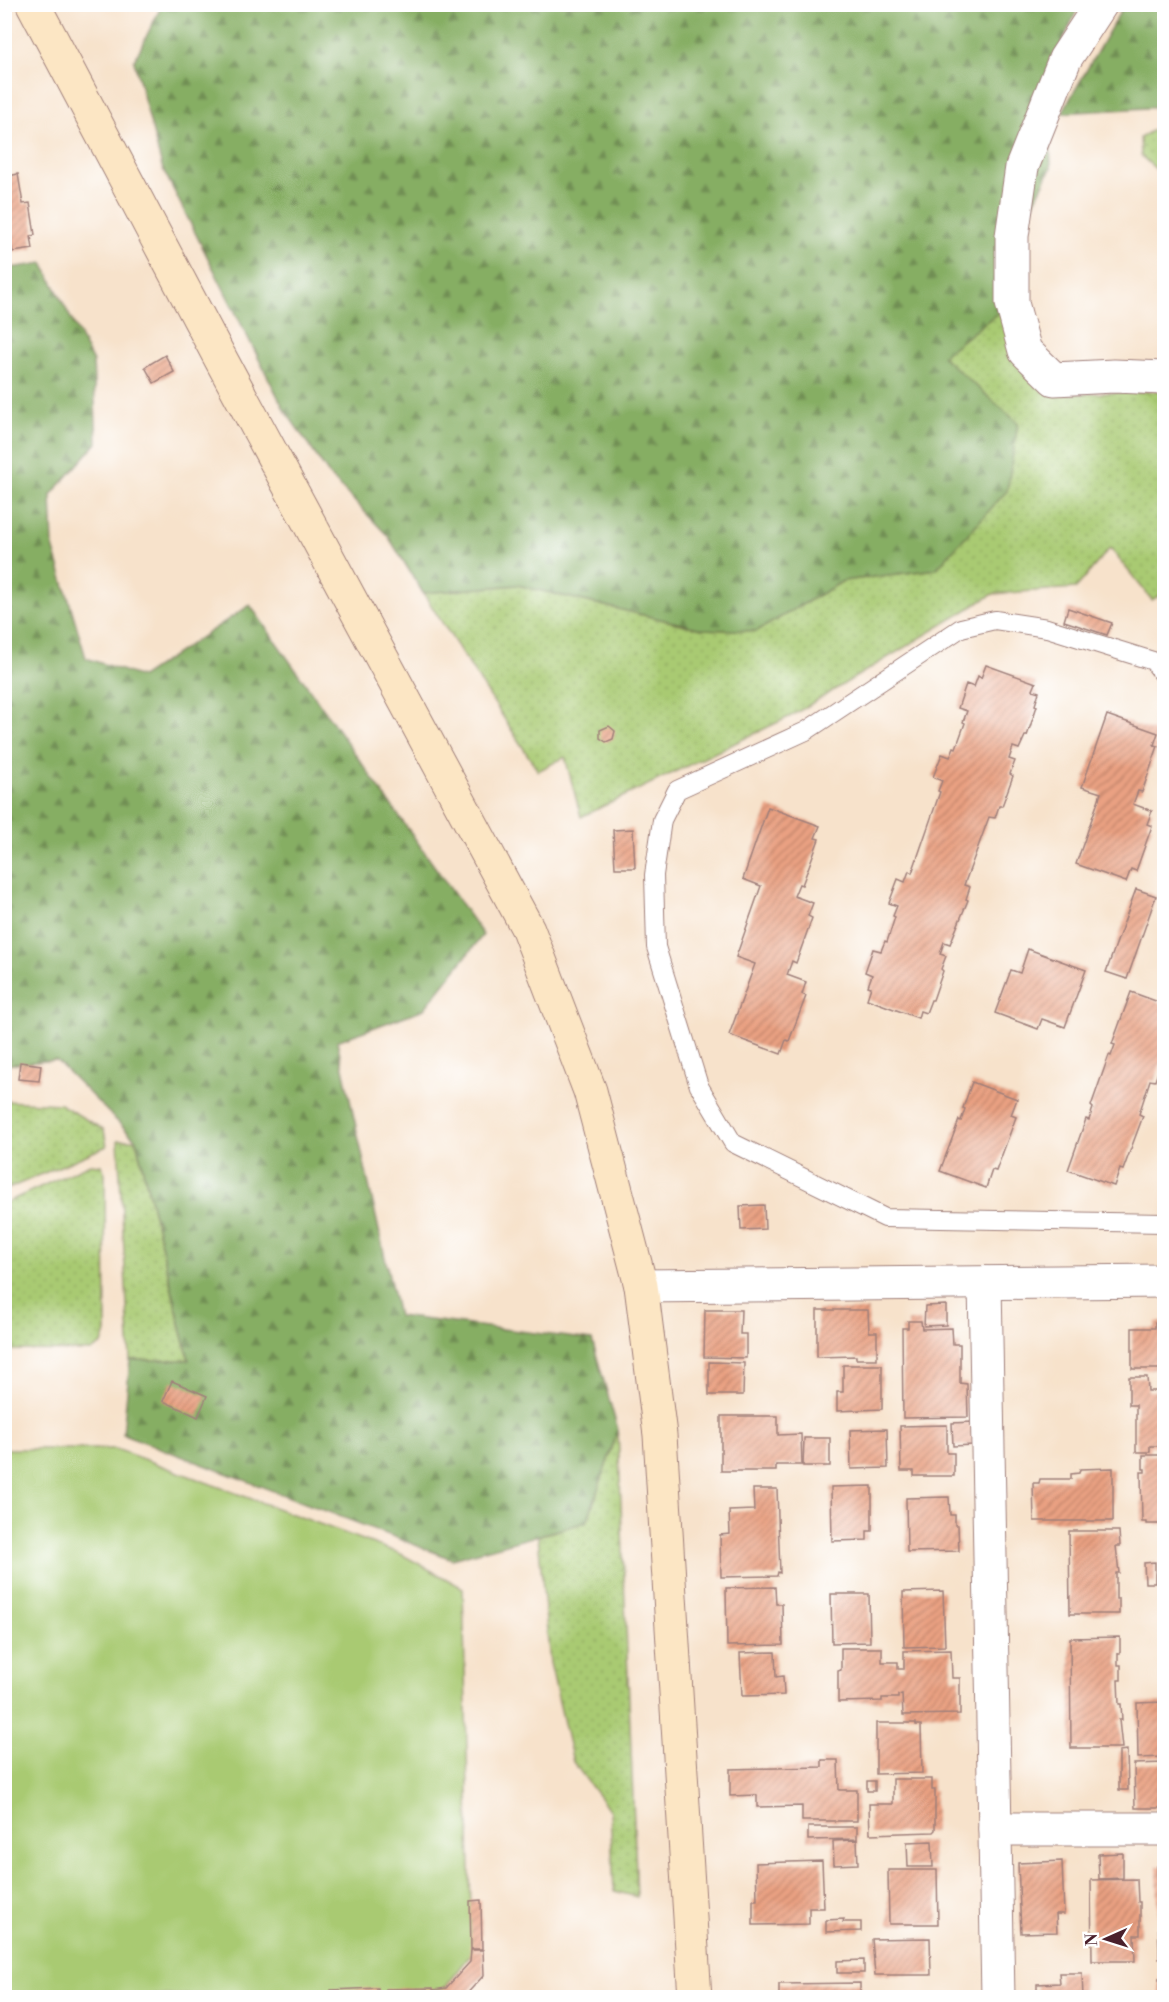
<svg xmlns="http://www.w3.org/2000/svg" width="1169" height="2002" viewBox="0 0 1169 2002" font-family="'Libre Bodoni',serif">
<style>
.grass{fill:url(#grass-dots);stroke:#7a744e;stroke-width:1.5}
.forest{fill:url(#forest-firs);stroke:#686648;stroke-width:1.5}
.park{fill:#a9ca72;stroke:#7a744e;stroke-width:1.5}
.building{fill:url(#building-hatch)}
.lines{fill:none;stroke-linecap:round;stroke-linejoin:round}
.lane-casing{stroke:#a0807b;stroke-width:20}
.street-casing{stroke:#a0807b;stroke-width:35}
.secondary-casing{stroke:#a0807b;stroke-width:35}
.lane{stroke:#fff;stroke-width:18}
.street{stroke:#fff;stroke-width:33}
.secondary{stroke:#fce6c4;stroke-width:33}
</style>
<defs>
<pattern id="grass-dots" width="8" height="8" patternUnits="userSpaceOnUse" patternTransform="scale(1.5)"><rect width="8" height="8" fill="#a9ca72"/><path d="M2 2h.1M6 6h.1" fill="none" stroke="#93ad63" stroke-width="1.8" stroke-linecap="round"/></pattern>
<pattern id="forest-firs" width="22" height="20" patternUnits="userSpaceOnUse" patternTransform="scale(1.5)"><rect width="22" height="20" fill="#86ae64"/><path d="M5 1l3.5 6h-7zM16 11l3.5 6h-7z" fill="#708d53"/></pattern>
<pattern id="building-hatch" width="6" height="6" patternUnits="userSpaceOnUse" patternTransform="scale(1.5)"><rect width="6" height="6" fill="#eaa182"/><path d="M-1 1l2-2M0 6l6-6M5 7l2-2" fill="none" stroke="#c0836b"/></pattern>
</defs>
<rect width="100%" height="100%" fill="#fff"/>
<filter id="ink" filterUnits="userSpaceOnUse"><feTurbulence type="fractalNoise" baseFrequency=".0167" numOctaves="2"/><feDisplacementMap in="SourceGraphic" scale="12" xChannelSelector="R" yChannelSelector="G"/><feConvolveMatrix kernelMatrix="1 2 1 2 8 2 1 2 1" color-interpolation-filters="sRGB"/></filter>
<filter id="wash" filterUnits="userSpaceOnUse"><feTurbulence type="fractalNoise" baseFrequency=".008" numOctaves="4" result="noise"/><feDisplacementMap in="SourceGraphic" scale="24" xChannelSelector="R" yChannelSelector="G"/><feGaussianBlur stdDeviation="1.35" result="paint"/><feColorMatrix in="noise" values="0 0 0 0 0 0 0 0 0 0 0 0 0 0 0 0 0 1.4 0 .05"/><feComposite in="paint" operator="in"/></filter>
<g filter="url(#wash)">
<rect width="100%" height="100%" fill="#f7e2cb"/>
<g class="grass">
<polygon points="1164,123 1164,176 1141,156 1140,138"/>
<polygon points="1004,308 1050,395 1164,391 1164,593 1152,600 1110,548 1076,588 993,594 791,716 581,817 565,757 538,771 423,593 517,585 702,629 757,631 843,581 936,569 1018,423 941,356"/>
<polygon points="5,1101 60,1104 104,1130 107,1146 5,1190"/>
<polygon points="118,1140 136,1140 189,1361 130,1360"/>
<polygon points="90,1164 101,1165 105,1173 106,1332 102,1344 91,1351 5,1350 5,1203"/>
<polygon points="618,1430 637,1897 614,1891 610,1811 573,1762 550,1663 538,1536 587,1522"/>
</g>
<g class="forest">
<polygon points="162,5 1069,5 1077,10 1047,75 1051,168 1014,244 1004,308 942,356 1018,423 1007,491 936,569 843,581 757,631 702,629 517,585 423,593 388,536 330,476 284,409 162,167 134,61"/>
<polygon points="1124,5 1164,5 1164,107 1062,113"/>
<polygon points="43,263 93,362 97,443 51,495 53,546 86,658 141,677 250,605 483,935 424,1009 337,1041 398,1316 592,1340 618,1430 587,1522 452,1559 123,1434 130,1360 189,1360 136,1140 56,1060 5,1065 4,269"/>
</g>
<polygon class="park" points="4,1449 116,1449 401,1554 463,1588 472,1953 441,1993 5,1997"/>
<g id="blocks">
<g class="building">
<polygon points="18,174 23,204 30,203 35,235 31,236 33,249 13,252 11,245 4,246 4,177"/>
<polygon points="165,355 174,372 154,383 145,367"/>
<polygon points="1068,608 1112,623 1107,635 1064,621"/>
<polygon points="986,665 1036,683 1033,690 1039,692 1035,705 1037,706 1027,736 1025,736 1019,749 1013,747 1009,759 1015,761 1010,774 1013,776 1002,806 999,806 995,818 989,817 964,885 970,887 966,899 968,900 950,944 944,942 940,954 946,956 941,969 943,971 933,1000 931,1000 926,1013 920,1011 918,1018 867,999 871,987 868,986 872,975 865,972 873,949 881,951 885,941 887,942 895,917 893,916 897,906 889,903 898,879 905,882 909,871 912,873 940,792 938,791 942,781 933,777 942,754 950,757 954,747 956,748 965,723 963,722 967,711 958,708 966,684 974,687 978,676 981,678"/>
<polygon points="1107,715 1158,733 1154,745 1158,746 1142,792 1138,791 1133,804 1152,811 1147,824 1152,826 1136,871 1131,869 1126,882 1076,864 1101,793 1082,787"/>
<polygon points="609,726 615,731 613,739 606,742 600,738 600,730"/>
<polygon points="768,807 820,826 815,838 819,839 802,885 799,884 794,896 813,903 808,916 812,918 796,963 792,961 787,975 806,982 802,994 806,996 789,1041 786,1040 781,1054 729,1035 755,964 736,957 761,886 743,879"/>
<polygon points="633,829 635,868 615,868 613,830"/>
<polygon points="1136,889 1156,896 1127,979 1106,972"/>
<polygon points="1028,949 1086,970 1065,1027 1042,1019 1038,1029 995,1013 1011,970 1020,973"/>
<polygon points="1131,992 1164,1004 1164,1055 1155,1081 1150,1080 1139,1114 1143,1116 1123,1170 1120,1169 1114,1186 1068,1170 1086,1119 1089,1120 1093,1108 1091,1106 1109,1055 1111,1056 1115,1045 1112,1044"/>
<polygon points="20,1062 41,1065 39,1081 18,1079"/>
<polygon points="972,1082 1017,1099 1011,1115 1016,1117 996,1171 992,1170 986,1188 940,1171 959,1120 961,1121 965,1109 963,1108"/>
<polygon points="764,1205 765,1229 741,1230 740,1206"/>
<polygon points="946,1305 946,1325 924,1326 925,1306"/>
<polygon points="705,1310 741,1310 740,1334 746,1334 746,1358 704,1357"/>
<polygon points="817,1310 868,1310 869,1332 877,1332 877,1359 856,1359 856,1356 817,1357"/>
<polygon points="908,1321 921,1321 922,1329 952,1328 953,1344 960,1344 960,1383 967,1384 968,1417 903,1418 902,1328 908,1328"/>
<polygon points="1155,1322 1164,1322 1164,1369 1132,1369 1132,1328 1155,1328"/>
<polygon points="709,1362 744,1363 743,1395 709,1395"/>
<polygon points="843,1365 882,1365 882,1409 837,1411 837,1392 843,1392"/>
<polygon points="1129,1377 1147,1377 1148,1391 1164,1391 1164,1446 1150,1446 1150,1452 1136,1452 1136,1405 1129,1405"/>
<polygon points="172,1381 207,1396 198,1417 163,1401"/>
<polygon points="721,1416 778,1416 778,1435 801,1434 802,1465 776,1465 776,1471 721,1471"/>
<polygon points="972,1422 973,1445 953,1446 952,1423"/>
<polygon points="947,1425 947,1453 954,1453 954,1476 914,1476 914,1471 901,1471 900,1426"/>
<polygon points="887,1429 888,1468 851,1469 850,1430"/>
<polygon points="804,1438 830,1438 830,1466 803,1466"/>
<polygon points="1143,1455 1164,1455 1164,1524 1146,1524 1146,1522 1142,1522 1141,1472 1145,1472 1145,1469 1143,1469"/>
<polygon points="1113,1468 1113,1521 1034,1521 1033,1483 1039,1483 1040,1479 1071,1479 1071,1474 1079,1473 1080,1469"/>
<polygon points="872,1486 872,1531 867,1531 867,1540 832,1541 831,1487"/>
<polygon points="753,1489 777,1489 780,1573 778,1572 777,1576 721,1577 720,1535 730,1534 729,1511 754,1510"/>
<polygon points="949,1497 950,1515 955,1515 955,1525 958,1525 959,1551 907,1552 906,1498"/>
<polygon points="1069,1531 1119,1531 1120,1546 1116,1546 1119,1573 1116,1573 1116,1599 1119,1599 1119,1614 1070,1614"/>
<polygon points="1155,1562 1155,1583 1145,1583 1144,1563"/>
<polygon points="775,1587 776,1604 782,1604 783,1645 727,1646 726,1588"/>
<polygon points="943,1591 945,1646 904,1647 903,1592"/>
<polygon points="831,1594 869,1594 870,1642 832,1643"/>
<polygon points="1120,1637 1120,1653 1118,1653 1118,1665 1121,1665 1121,1680 1118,1680 1119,1704 1121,1704 1122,1720 1119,1720 1122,1748 1071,1748 1070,1638"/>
<polygon points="841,1648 882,1648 882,1662 898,1662 898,1669 904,1669 904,1651 951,1650 952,1678 960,1678 960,1714 903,1715 902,1694 898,1695 898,1698 882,1698 882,1701 838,1702 838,1671 841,1670"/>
<polygon points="775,1652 776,1677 783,1676 784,1695 742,1696 740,1653"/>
<polygon points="1164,1702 1164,1757 1138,1758 1137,1703"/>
<polygon points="876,1723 916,1723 916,1725 921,1725 922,1773 876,1774"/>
<polygon points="1127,1750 1128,1790 1119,1790 1119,1751"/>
<polygon points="822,1760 838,1760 839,1790 857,1790 857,1821 802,1821 802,1806 757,1807 757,1795 730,1796 730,1769 822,1767"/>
<polygon points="1164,1763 1164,1808 1135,1808 1134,1764"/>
<polygon points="893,1779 932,1779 932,1790 935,1790 935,1830 933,1832 870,1834 869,1804 893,1804"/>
<rect x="867" y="1781" width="8" height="10"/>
<polygon points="808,1827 857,1827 857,1839 808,1840"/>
<polygon points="857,1840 858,1864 834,1865 833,1841"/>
<polygon points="932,1841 933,1867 908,1867 907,1842"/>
<polygon points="1123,1853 1123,1878 1099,1879 1098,1854"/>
<polygon points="822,1861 824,1908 809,1908 809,1924 753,1925 753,1900 757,1900 756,1863"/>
<polygon points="1062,1861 1064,1914 1056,1914 1057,1932 1021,1933 1018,1863"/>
<polygon points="1157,1866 1164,1866 1164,1959 1159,1959"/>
<polygon points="888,1870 937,1870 938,1924 889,1924"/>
<polygon points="1137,1879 1138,1902 1140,1902 1140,1935 1134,1935 1135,1961 1092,1961 1091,1880"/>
<polygon points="481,1900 482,1949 471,1949 470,1901"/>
<polygon points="844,1919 843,1922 861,1922 861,1931 826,1932 826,1920"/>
<polygon points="930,1938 931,1975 875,1975 872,1939"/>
<polygon points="471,1950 483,1950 484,1975 463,1998 434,1998 434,1990 446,1988 470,1962"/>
<polygon points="864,1960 864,1973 837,1973 837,1961"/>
<polygon points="1059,1973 1082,1973 1083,1998 1033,1998 1033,1995 1037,1995 1037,1984 1060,1983"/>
<polygon points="1159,1978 1164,1978 1164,1998 1160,1998"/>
<polygon points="860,1983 860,1998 779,1998 779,1984"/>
<polygon points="378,1988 378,1997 331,1998 331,1990"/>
<polygon points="433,1988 433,1998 386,1998 386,1989"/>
</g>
</g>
</g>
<g filter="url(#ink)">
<use href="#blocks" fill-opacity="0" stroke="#a0807b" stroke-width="1.5"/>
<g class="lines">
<defs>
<polyline id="lane" points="1164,675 1153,661 1047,628 995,620 961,628 806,731 677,790 662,820 654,875 656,947 699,1086 733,1143 885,1218 1164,1223"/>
<g id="street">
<polyline points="1101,4 1065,59 1022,167 1012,236 1012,303 1025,351 1054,379 1114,376 1164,378"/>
<polyline points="985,1283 998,1998"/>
<polyline points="641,1286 1164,1281"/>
<polyline points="995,1829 1164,1829"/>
</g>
<polyline id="secondary" points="33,4 218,354 528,929 590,1091 641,1286 660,1435 695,1998"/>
</defs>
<use href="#lane" class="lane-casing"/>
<use href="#street" class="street-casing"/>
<use href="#secondary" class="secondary-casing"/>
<use href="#lane" class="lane"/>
<use href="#street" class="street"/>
<use href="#secondary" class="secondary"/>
</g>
</g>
<rect width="1169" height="2002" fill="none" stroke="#fff" stroke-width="24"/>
<g transform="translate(1106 1939) rotate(267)" stroke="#ffffff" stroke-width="4.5" paint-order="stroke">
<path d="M0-4.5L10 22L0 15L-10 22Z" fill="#4a1f2b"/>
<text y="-9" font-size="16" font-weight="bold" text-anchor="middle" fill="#4a1f2b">N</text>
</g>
</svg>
